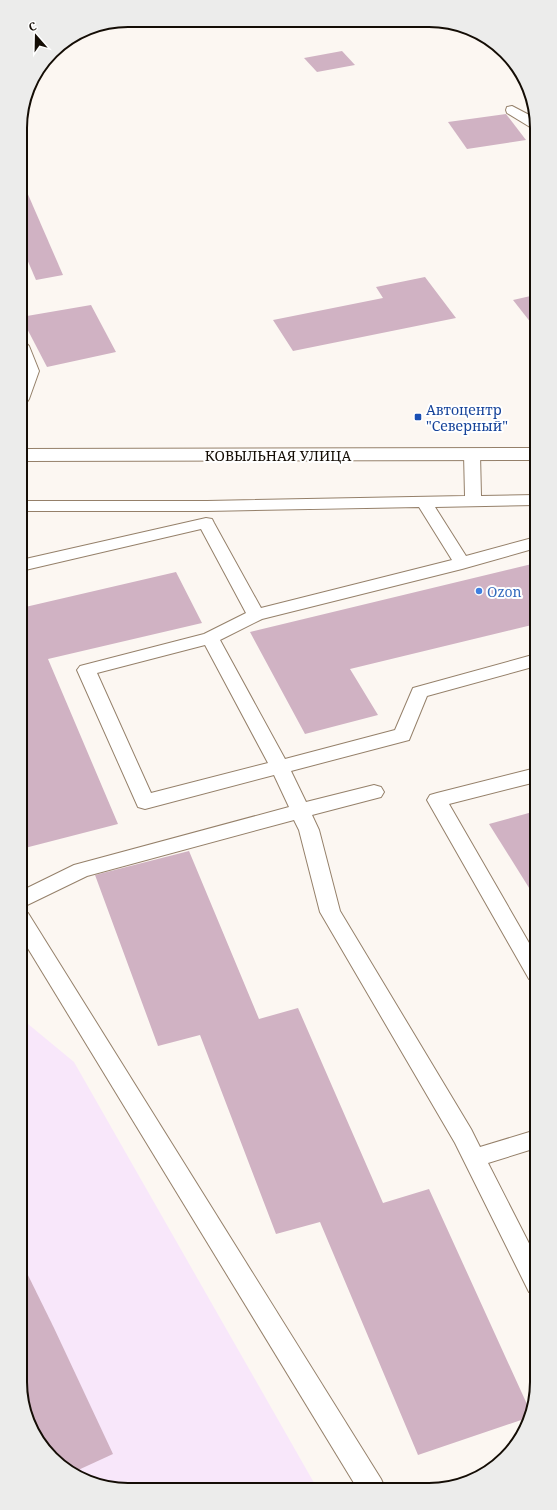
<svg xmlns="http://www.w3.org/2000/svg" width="557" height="1510" viewBox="0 0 557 1510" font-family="'Noto Serif',serif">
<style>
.commercial{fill:#f8e7fa}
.building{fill:#d0b2c3}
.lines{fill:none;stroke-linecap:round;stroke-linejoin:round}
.service-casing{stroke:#95806a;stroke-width:2}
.secondary-casing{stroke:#95806a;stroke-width:2}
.service{fill:#fff;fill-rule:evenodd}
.secondary{fill:#fff;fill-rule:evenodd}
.transit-dot{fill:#1a4fb4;stroke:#fff;stroke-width:1.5}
.shop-dot{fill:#3f7fe0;stroke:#fff;stroke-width:1.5}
.labels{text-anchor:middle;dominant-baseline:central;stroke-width:4;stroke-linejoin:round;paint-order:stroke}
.transit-label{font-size:14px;fill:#164399;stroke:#fff;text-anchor:start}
.street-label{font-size:14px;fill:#140d05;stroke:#fff}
.shop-label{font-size:14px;fill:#366cbe;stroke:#fff;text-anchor:start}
.rim{fill:none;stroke:#140d05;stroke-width:2}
</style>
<rect width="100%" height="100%" fill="#fcf7f2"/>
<polygon class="commercial" points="22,1019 74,1062 317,1488 107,1488 52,1459 22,1404"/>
<g class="building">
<polygon points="342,51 355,65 317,72 304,58"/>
<polygon points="506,114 526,140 467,149 448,122"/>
<polygon points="20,176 63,275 36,280 20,243"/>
<polygon points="425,277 456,318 293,351 273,320 383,298 376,287"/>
<polygon points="535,295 535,328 513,300"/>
<polygon points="91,305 116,352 47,367 21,317"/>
<polygon points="536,563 536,624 350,669 378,715 305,734 250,632"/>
<polygon points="176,572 202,623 48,659 118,824 21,849 21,608"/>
<polygon points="536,811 536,899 489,824"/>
<polygon points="189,851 259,1019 298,1008 383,1203 429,1189 531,1413 530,1417 418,1455 320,1222 276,1234 200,1035 158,1046 95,875"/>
<polygon points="22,1263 54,1328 113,1454 76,1471 52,1459 22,1404"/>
</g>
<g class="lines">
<defs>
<g id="service">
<polygon points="512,106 535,118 535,128 530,127 507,113 506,110 507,107"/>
<polygon points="21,341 26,343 29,346 39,371 29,399 27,402 21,404 21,378 23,371 21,364"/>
<path d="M472,449L478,451L480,454L481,496L535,495V505L435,507L466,556L536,537V548L462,569L262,619L220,640L285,759L395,730L413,688L536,654V666L427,696L409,740L291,771L306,802L374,785L381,787L384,792L381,797L312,815L319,830L340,911L471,1129L480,1147L536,1130V1148L488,1163L537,1259V1295L529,1292L455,1143L320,912L299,830L294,820L87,876L21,908V891L74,865L289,807L274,775L145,809L138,807L77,670L80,666L204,634L246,613L201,529L21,571V560L206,518L212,519L214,523L261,608L452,560L419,507L207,511H21V501H207L465,496L464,454L466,451ZM205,645L268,763L151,793L97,673Z"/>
<polygon points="536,768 536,782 449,804 536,955 536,981 529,979 427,800 430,795 437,793"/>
<polygon points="21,911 28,913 381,1479 385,1488 357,1488 21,937"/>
</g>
<polygon id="secondary" points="535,448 535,460 21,461 21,449"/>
</defs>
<use href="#service" class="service-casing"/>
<use href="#secondary" class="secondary-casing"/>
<use href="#service" class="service"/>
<use href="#secondary" class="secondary"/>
</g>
<rect class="transit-dot" x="414" y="413" width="8" height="8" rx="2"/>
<circle class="shop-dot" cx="479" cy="591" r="4"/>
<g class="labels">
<g class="transit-label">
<text x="426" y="409">Автоцентр<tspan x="426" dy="16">"Северный"</tspan></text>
</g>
<g class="street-label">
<text x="278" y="455">КОВЫЛЬНАЯ УЛИЦА</text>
</g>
<g class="shop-label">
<text x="487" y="591">Ozon</text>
</g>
</g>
<path d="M0 0H557V1510H0ZM128 27H429A101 101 0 0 1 530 128V1382A101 101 0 0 1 429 1483H128A101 101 0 0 1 27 1382V128A101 101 0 0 1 128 27Z" fill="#ececeb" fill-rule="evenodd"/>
<path class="rim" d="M128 27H429A101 101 0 0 1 530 128V1382A101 101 0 0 1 429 1483H128A101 101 0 0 1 27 1382V128A101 101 0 0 1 128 27Z"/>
<g transform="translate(36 36) rotate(340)" stroke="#ffffff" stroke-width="3" paint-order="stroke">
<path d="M0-3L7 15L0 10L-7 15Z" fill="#140d05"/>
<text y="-6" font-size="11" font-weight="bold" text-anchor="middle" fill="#140d05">С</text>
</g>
</svg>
